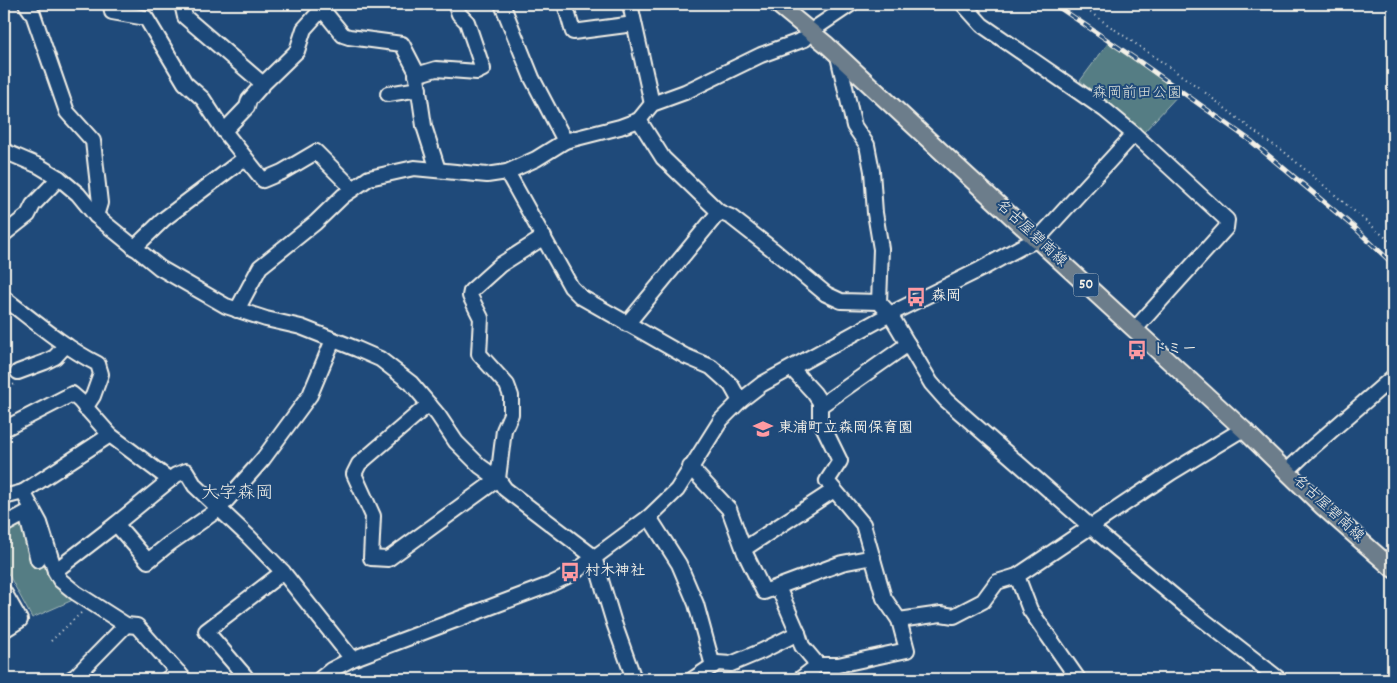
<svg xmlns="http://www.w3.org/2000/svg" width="1397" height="683" viewBox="0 0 1397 683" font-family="Dekko,'Klee One',sans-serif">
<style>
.green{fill:#547d84;stroke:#a4b7b6}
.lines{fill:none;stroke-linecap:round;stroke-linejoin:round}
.minor-casing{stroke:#f4f1e8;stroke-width:18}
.major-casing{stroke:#f4f1e8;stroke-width:20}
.path{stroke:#f4f1e8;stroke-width:2;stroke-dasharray:1 4;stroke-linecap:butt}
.minor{stroke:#1f4a7a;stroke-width:14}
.major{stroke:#6c7d8b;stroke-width:16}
.rail-casing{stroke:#f4f1e8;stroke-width:5}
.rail{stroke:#1f4a7a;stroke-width:3;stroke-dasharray:9;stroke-linecap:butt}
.labels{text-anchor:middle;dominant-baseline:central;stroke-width:4;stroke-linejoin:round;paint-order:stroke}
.shield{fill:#1f4a7a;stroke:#b4bfc7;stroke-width:1}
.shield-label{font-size:14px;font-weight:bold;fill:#f4f1e8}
.park-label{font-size:15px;fill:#dce0d9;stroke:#1f4a7a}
.street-label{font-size:15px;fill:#f4f1e8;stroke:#1f4a7a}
.poi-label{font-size:15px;font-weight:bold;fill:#f4f1e8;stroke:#1f4a7a;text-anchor:start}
.quarter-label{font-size:18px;fill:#f4f1e8;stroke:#1f4a7a}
</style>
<rect width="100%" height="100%" fill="#1f4a7a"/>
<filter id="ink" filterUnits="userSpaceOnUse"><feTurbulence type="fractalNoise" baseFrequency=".02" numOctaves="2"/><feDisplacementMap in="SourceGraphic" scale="10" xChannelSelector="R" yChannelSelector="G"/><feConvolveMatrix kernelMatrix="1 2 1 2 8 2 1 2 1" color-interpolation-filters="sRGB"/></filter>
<g filter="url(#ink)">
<g class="green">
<polygon points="1109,42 1180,93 1143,133 1080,81"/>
<polygon points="31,518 75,599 32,618 4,566 4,530"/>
</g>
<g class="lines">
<defs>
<g id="minor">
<polyline points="26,4 33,14 67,112 93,141 100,203 96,216"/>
<polyline points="111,4 112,12 146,18 185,83 203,99 224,131 263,180 282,172 316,152 353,189"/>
<polyline points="182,4 185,17 263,84"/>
<polyline points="318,4 343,35 349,37 402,44 416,71 424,126 438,170"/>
<polyline points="502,4 532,78 565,141"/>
<polyline points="565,4 573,32 634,24"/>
<polyline points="630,4 652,104"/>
<polyline points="963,4 982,25 1105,110 1134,134 1227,220 1226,228 1135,329"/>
<polyline points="838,56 854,126 867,145 872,171 875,213 881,249 879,302 890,314 931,383 946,400 1091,527 1188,608 1279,679"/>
<polyline points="416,75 436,69 477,72 483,69 467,22 459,14 455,4"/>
<polyline points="388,94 419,89"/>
<polyline points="639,120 663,158 719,212 731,217 772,249 826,294 841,301 879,302"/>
<polyline points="224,131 247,107 249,100 263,84 297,51 304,29 322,9"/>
<polyline points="4,151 39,166 59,178 78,194 96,216 160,268 226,306 266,319 301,327 357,349 380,359 411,383 438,415 456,442 480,466 498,479 505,489 594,557 614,623 634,679"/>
<polyline points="507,172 571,287 581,297 685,356 711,367 731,385 740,401"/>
<polyline points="4,234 28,215 33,205 59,178"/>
<polyline points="134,248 164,219 245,158"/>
<path d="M4,298C34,321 64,347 98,364L101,374L93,396L85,408"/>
<polyline points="237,310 260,267 315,223 343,196 369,178 414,168 487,175 507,172 536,159 565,141 620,127 639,120 652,104 685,92 761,55 805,39 811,31 851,4"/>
<polyline points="627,324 719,212"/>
<polyline points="792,369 814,393 820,402 820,420 840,461 827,481 863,524 884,598 899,620 907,650 838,665 818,665 800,679"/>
<polyline points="18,372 45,362 55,357 66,345"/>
<polyline points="429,404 359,464 354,474 373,516 371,558 388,559 498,479 504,430 511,414 511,396 507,385 479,354 481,318 470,296 471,291 500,265 544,237"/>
<polyline points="820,406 908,344"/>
<polyline points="4,429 72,394 80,401 110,435 170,480"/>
<polyline points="110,435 23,492 40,523 55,571 60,580 76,593 126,625 137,626 184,679"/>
<polyline points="690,467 729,509 745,553 764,592 842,563 873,557"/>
<polyline points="1287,471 1308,451 1393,377"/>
<polyline points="4,497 23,492"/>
<polyline points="649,517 679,564 696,604 713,666"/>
<polyline points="116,524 148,561 169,544 219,509 263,459 310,395 333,340"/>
<polyline points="4,525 26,513 38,560"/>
<polyline points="744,549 834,490"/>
<polyline points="55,571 116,524 176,475 186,471 195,486 248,536 283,572 352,659"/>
<polyline points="1017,576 1030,610 1078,679"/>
<polyline points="778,587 798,633 802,646 818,665"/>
<polyline points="4,592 20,620 4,630"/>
<polyline points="899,620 941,614 954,616 983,601 997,582 1017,576 1172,472 1243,429"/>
<polyline points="71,679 76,676 126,625"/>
<polyline points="167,679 179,673"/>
<polyline points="245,679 245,676 206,631 283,572"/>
<polyline points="320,679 331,670 352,659 549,585 572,574 649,517 677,490 721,420 740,401 762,384 890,314 981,269 1021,247 1037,240 1134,134"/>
<polyline points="693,679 717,663 731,664 762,651 798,633"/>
</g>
<polyline id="major" points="777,4 827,45 960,169 1243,429 1323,507 1393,569"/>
</defs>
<use href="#minor" class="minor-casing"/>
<use href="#major" class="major-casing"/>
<g class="path">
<polyline points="1078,4 1198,87 1264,139 1282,150 1393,244"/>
<polyline points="4,389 15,384"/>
<polyline points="51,641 82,612"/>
</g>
<use href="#minor" class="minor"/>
<use href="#major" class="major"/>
<defs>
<polyline id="rail" points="1054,4 1140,62 1251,141 1355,228 1393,264"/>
</defs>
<use href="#rail" class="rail-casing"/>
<use href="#rail" class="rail"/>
</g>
</g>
<defs>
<symbol id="bus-bare" viewBox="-9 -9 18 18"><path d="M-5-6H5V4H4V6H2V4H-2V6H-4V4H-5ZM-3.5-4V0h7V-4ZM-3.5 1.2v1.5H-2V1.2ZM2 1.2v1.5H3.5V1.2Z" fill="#ff9aa2" stroke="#1f4a7a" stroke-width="2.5" paint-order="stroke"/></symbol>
<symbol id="school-bare" viewBox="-9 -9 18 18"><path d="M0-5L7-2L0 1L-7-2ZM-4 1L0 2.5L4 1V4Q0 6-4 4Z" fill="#ff9aa2" stroke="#1f4a7a" stroke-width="2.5" paint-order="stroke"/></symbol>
</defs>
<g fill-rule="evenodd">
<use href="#bus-bare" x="902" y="283" width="28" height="28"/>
<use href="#bus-bare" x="1123" y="336" width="28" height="28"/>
<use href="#school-bare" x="749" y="415" width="28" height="28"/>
<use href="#bus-bare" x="556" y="558" width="28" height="28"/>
</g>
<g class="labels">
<rect class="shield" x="1073.5" y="273.5" width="25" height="23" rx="4"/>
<g class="shield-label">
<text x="1086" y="285">50</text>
</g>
<g class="park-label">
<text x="1137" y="94">森岡前田公園</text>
</g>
<g class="street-label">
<text transform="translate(1031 234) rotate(43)">名古屋碧南線</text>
<text transform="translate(1328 509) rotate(43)">名古屋碧南線</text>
</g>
<g class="poi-label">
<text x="931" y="297">森岡</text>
<text x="1152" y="350">ドミー</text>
<text x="778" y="429">東浦町立森岡保育園</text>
<text x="585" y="572">村木神社</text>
</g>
<g class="quarter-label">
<text x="237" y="494">大字森岡</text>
</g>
</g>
<rect width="1397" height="683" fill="none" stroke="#1f4a7a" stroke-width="20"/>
<rect x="10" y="10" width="1377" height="663" fill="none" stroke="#f4f1e8" stroke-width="2" filter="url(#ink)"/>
</svg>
